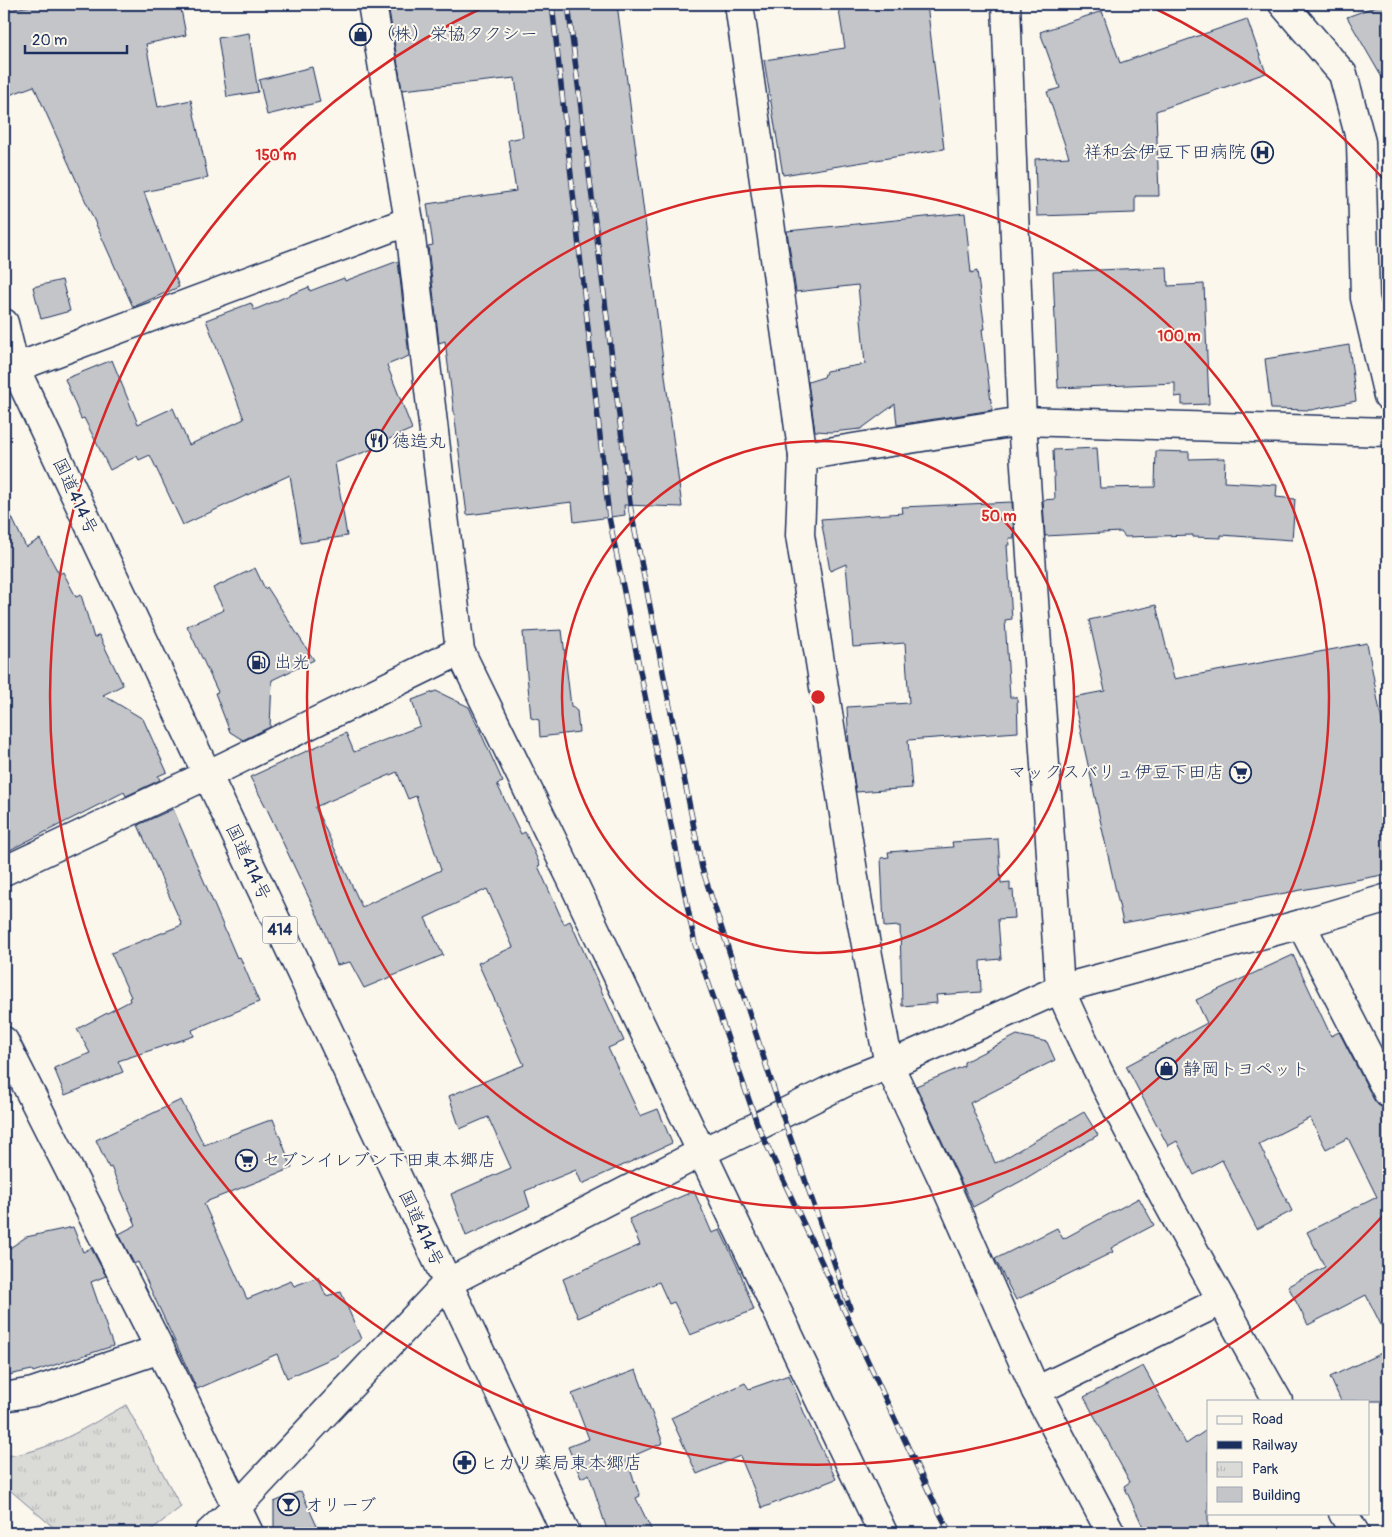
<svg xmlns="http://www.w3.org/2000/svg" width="1392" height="1537" viewBox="0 0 1392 1537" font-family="Pangolin,'Klee One',sans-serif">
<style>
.park{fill:url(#park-tufts);stroke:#7a849a}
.building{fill:#c3c5c9;stroke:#1b2f5e;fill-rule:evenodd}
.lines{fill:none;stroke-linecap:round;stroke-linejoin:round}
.minor-casing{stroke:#1b2f5e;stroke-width:31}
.tertiary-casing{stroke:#1b2f5e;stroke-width:31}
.trunk-casing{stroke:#1b2f5e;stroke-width:31}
.minor{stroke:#fbf7ec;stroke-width:28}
.tertiary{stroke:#fbf7ec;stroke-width:28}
.trunk{stroke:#fbf7ec;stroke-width:28}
.rail-casing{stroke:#1b2f5e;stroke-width:5.5}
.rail{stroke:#fbf7ec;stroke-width:4;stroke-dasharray:11;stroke-linecap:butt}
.ring{fill:none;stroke:#d62828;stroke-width:2.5}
.labels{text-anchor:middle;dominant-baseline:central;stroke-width:4;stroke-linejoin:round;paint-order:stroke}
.shield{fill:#fbf7ec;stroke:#5e6b89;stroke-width:1}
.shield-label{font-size:16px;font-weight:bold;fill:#1b2f5e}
.poi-label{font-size:18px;fill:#1b2f5e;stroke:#fbf7ec;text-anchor:start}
.street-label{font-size:18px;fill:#1b2f5e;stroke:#fbf7ec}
.centre{fill:#d62828;stroke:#fbf7ec;stroke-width:2.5}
.ring-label{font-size:15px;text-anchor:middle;font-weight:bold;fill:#d62828;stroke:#fbf7ec;stroke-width:4;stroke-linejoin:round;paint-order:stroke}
</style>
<defs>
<pattern id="park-tufts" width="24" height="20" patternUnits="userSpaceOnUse" patternTransform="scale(1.25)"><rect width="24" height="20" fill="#dadad7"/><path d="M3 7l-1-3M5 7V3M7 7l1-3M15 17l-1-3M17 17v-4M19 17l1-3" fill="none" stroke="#babbbb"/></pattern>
</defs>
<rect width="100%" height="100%" fill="#fbf7ec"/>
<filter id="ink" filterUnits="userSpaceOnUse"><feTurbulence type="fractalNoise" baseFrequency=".02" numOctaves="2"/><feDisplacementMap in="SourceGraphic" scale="10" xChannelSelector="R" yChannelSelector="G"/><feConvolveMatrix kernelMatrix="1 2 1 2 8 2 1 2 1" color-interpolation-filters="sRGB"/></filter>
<g filter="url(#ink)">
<path class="park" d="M126,1405L181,1507L147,1533H60L4,1485V1456C49,1453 87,1426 126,1405Z"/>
<g class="building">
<polygon points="40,4 180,4 186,35 146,44 158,107 191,100 208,178 144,192 179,287 133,307 34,86 4,97 4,11"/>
<polygon points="388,4 617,4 682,507 624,505 625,515 574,522 572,502 467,515 445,341 439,343 428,246 433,245 427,204 516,191 508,140 523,137 515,78 402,90"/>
<polygon points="838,4 927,4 944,149 783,175 764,60 845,48"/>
<polygon points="1382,4 1388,4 1388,88 1347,17"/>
<polygon points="1102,11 1120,63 1247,19 1266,73 1156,111 1159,196 1135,196 1135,213 1037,216 1035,159 1069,157 1047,92 1060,88 1040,32"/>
<polygon points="249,33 258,92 227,97 218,38"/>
<polygon points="312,67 320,102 267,115 259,80"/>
<polygon points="965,213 971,273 977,271 985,329 982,329 992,410 897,425 895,404 861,429 832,432 815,431 808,382 824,377 826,371 865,364 858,285 796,292 787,231"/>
<polygon points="398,261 409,356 387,365 412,429 380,443 381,446 335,463 347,536 301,543 290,475 183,525 150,455 139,460 137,456 110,470 84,418 81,419 65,379 112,360 138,424 173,408 189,445 244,419 206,320 251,303 254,310 309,287 310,291 344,278 345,281"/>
<polygon points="1167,267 1168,286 1204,284 1209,404 1182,405 1182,396 1175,397 1175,383 1058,388 1053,272"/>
<polygon points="62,280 70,311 41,319 33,287"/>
<polygon points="1349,345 1356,401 1311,410 1271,409 1265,359"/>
<polygon points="1097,448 1100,488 1155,487 1156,451 1189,452 1189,459 1225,458 1224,482 1277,485 1276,497 1295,499 1292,540 1221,535 1221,538 1193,537 1193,535 1125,537 1121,532 1045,536 1043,500 1055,499 1053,450"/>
<polygon points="4,501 26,547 40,539 59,574 63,572 76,597 81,595 94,638 99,635 123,685 103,695 143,719 167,772 158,776 160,780 126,796 124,792 4,853"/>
<polygon points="1012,502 1014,538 1009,538 1010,545 1007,545 1012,619 1005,620 1010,697 1017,697 1018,732 908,740 912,788 856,792 849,746 847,707 909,703 905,643 853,647 846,564 830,571 821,519 903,513 902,507"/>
<polygon points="255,568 265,589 267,587 314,660 272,680 270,727 243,740 230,732 215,693 218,692 187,626 224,610 213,588"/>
<polygon points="1156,605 1174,679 1367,643 1388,754 1388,874 1123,923 1073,697 1105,691 1089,620"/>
<polygon points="562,630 571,706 577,711 579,732 540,737 539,720 531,718 523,632"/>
<path d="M436,691L469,707L503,782L497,784L521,834L525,832L540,865L538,866L564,924L570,921L624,1041L608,1048L640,1116L658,1109L672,1143L582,1184L576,1170L525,1191L530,1207L466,1236L451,1194L511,1168L488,1117L460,1129L449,1096L524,1065L478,963L513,947L487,889L425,918L443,955L364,988L350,962L337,965L319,919L267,809L250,777L346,733L354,752L420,726L412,700ZM397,772L408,799L416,796L441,870L362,907L315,807Z"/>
<polygon points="173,809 237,958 240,957 259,1002 192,1030 194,1036 118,1061 123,1072 65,1095 54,1068 90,1053 77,1029 130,1001 129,998 131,997 111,953 182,925 138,825"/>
<polygon points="998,839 1001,883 1010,882 1010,891 1013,890 1015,918 998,919 1001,959 980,961 981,992 936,995 937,1003 902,1006 900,926 884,927 881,858 889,857 888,852 953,847 952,842"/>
<polygon points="1293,955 1331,1036 1339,1032 1374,1100 1379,1106 1386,1108 1388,1112 1388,1339 1366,1295 1308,1325 1288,1286 1325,1267 1307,1232 1377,1197 1348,1138 1326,1149 1310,1118 1259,1144 1292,1211 1257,1229 1222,1160 1194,1175 1177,1141 1168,1146 1126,1066 1207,1023 1196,1000"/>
<polygon points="1017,1035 1047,1042 1055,1060 970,1103 995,1163 1000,1161 1084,1112 1098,1135 1023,1180 973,1207 916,1086 964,1066 964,1062"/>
<polygon points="181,1100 204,1145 273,1119 292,1168 208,1201 208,1202 204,1204 247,1299 291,1281 294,1286 318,1277 326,1296 341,1292 361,1339 337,1356 287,1378 277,1354 197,1389 138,1262 134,1264 119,1234 136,1225 111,1167 109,1168 96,1140"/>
<polygon points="694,1191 712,1233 720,1230 740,1272 754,1310 690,1335 674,1302 669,1304 659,1282 578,1318 563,1279 640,1245 629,1219"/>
<polygon points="1139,1198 1154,1225 1111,1248 1113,1252 1016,1300 995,1259 1057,1228 1063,1239"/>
<polygon points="73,1227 83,1252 91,1248 106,1276 91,1282 113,1346 33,1372 32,1370 4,1376 4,1252 26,1237"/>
<polygon points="1388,1350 1388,1401 1341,1401 1330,1377"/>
<polygon points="1143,1366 1186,1444 1208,1429 1208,1533 1146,1533 1124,1486 1130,1482 1084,1397"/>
<polygon points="636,1370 663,1443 626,1459 640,1496 636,1498 653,1533 608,1533 589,1474 581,1478 568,1447 589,1439 572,1394"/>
<polygon points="789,1375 805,1415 836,1479 762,1508 740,1456 697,1474 671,1418 745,1383 749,1389"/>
<polygon points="301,1491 320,1533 274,1533 274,1502"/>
</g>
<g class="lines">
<defs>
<g id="minor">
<polyline points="372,4 409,221 460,651 571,878 883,1533"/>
<polyline points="739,4 803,456 800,535 858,903 889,1065 943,1180 1036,1391 1111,1533"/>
<polyline points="1283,4 1343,74 1361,142 1365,298 1388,396"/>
<polyline points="4,372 409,221"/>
<polyline points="803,456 1022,421 1388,432"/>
<polyline points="4,871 207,775 460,651"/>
<polyline points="1301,924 1388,1093"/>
<polyline points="4,1041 160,1349 249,1533"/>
<polyline points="1036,1391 1221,1301"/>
<polyline points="4,1397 33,1392 160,1349"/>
<polyline points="209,1533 237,1507 447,1283 702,1152 758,1126 848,1081 889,1065 1060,989 1301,924 1388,898"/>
</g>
<g id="tertiary">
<path d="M1006,4L1022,421L1060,989C1089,1057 1123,1121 1158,1185C1198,1258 1237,1329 1278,1401"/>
<polyline points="1343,1513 1355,1533"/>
</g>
<polyline id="trunk" points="4,323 15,368 566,1533"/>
</defs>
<use href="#minor" class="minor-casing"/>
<use href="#tertiary" class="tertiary-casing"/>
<use href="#trunk" class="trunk-casing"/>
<use href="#minor" class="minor"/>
<use href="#tertiary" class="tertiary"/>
<use href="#trunk" class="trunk"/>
<defs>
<g id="rail">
<polyline points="552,4 609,517 695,944 758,1126 929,1492 950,1533"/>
<polyline points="568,4 631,511 702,868 782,1114 850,1308"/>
</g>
</defs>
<use href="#rail" class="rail-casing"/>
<use href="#rail" class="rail"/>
</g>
</g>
<g class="ring">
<circle cx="818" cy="697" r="256"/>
<circle cx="818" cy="697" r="511"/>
<path d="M1388 1210A767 767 0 1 1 488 5M1148 5A767 767 0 0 1 1388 184"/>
</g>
<defs>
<symbol id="shop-ring" viewBox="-11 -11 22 22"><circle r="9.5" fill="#fbf7ec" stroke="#1b2f5e" stroke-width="1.5"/><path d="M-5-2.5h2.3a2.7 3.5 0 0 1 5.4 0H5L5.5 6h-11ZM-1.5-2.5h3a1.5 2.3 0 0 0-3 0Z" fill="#1b2f5e"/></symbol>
<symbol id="hospital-ring" viewBox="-11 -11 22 22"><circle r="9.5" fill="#fbf7ec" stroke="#1b2f5e" stroke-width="1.5"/><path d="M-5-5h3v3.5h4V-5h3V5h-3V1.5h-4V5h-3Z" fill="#1b2f5e"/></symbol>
<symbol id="restaurant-ring" viewBox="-11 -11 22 22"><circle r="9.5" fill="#fbf7ec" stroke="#1b2f5e" stroke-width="1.5"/><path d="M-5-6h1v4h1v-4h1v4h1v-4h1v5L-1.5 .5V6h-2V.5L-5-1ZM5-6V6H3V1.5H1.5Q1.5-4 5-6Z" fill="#1b2f5e"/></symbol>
<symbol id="fuel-ring" viewBox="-11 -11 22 22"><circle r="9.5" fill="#fbf7ec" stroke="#1b2f5e" stroke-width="1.5"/><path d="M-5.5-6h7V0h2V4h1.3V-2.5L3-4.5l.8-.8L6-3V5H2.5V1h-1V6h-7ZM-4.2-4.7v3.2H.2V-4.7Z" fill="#1b2f5e"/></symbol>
<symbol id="supermarket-ring" viewBox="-11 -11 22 22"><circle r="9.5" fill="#fbf7ec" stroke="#1b2f5e" stroke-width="1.5"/><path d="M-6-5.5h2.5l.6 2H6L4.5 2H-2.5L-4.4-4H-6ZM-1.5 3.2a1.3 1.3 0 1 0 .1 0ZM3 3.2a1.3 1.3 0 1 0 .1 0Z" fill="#1b2f5e"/></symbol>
<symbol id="pharmacy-ring" viewBox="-11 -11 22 22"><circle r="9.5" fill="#fbf7ec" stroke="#1b2f5e" stroke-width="1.5"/><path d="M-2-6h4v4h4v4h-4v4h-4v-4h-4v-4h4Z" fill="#1b2f5e"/></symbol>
<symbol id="bar-ring" viewBox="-11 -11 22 22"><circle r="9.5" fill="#fbf7ec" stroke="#1b2f5e" stroke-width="1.5"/><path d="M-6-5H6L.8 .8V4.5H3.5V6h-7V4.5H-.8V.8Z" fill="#1b2f5e"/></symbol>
</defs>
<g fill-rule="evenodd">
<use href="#shop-ring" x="348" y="22" width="25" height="25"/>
<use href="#hospital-ring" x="1250" y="140" width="25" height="25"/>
<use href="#restaurant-ring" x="364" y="428" width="25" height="25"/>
<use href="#fuel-ring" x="246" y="650" width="25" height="25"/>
<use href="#supermarket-ring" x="1228" y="760" width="25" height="25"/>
<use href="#shop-ring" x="1154" y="1056" width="25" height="25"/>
<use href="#supermarket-ring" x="234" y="1148" width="25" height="25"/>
<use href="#pharmacy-ring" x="452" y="1450" width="25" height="25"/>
<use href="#bar-ring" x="276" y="1492" width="25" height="25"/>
</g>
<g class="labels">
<rect class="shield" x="262.5" y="916.5" width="35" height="27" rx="4"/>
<g class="shield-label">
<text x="280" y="930">414</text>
</g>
<g class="poi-label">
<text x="376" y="34">（株）栄協タクシー</text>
<text x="1246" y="152" text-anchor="end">祥和会伊豆下田病院</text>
<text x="392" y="441">徳造丸</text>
<text x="274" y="662">出光</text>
<text x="1224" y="772" text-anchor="end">マックスバリュ伊豆下田店</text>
<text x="1183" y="1069">静岡トヨペット</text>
<text x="262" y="1160">セブンイレブン下田東本郷店</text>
<text x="480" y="1463">ヒカリ薬局東本郷店</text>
<text x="305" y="1505">オリーブ</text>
</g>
<g class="street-label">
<text transform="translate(75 496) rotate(65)">国道414号</text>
<text transform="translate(248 862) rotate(65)">国道414号</text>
<text transform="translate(421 1228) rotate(65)">国道414号</text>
</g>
</g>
<circle cx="818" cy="697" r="8" class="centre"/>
<g class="ring-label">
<text x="276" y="160">150 m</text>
<text x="1179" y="341">100 m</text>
<text x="999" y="521">50 m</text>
</g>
<rect width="1392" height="1537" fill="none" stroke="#fbf7ec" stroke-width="20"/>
<rect x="10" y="10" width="1372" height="1517" fill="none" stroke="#1b2f5e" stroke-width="2" filter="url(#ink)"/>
<rect x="1207" y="1400" width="162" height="115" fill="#fbf7ec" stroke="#a1a7b3"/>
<rect x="1217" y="1416" width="25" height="8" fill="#fbf7ec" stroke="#a1a7b3"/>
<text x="1252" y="1424" font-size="15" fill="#1b2f5e">Road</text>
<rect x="1217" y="1441" width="25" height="8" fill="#1b2f5e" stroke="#a1a7b3"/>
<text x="1252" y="1450" font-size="15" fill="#1b2f5e">Railway</text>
<rect x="1217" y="1462" width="25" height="15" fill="url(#park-tufts)" stroke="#a1a7b3"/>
<text x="1252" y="1474" font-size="15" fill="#1b2f5e">Park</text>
<rect x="1217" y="1487" width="25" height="15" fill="#c3c5c9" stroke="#a1a7b3"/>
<text x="1252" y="1500" font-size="15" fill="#1b2f5e">Building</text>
<path d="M25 45v8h102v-8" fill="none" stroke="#1b2f5e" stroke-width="2.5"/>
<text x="32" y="45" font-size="15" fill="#1b2f5e" stroke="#fbf7ec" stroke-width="4" paint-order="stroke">20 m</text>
</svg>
